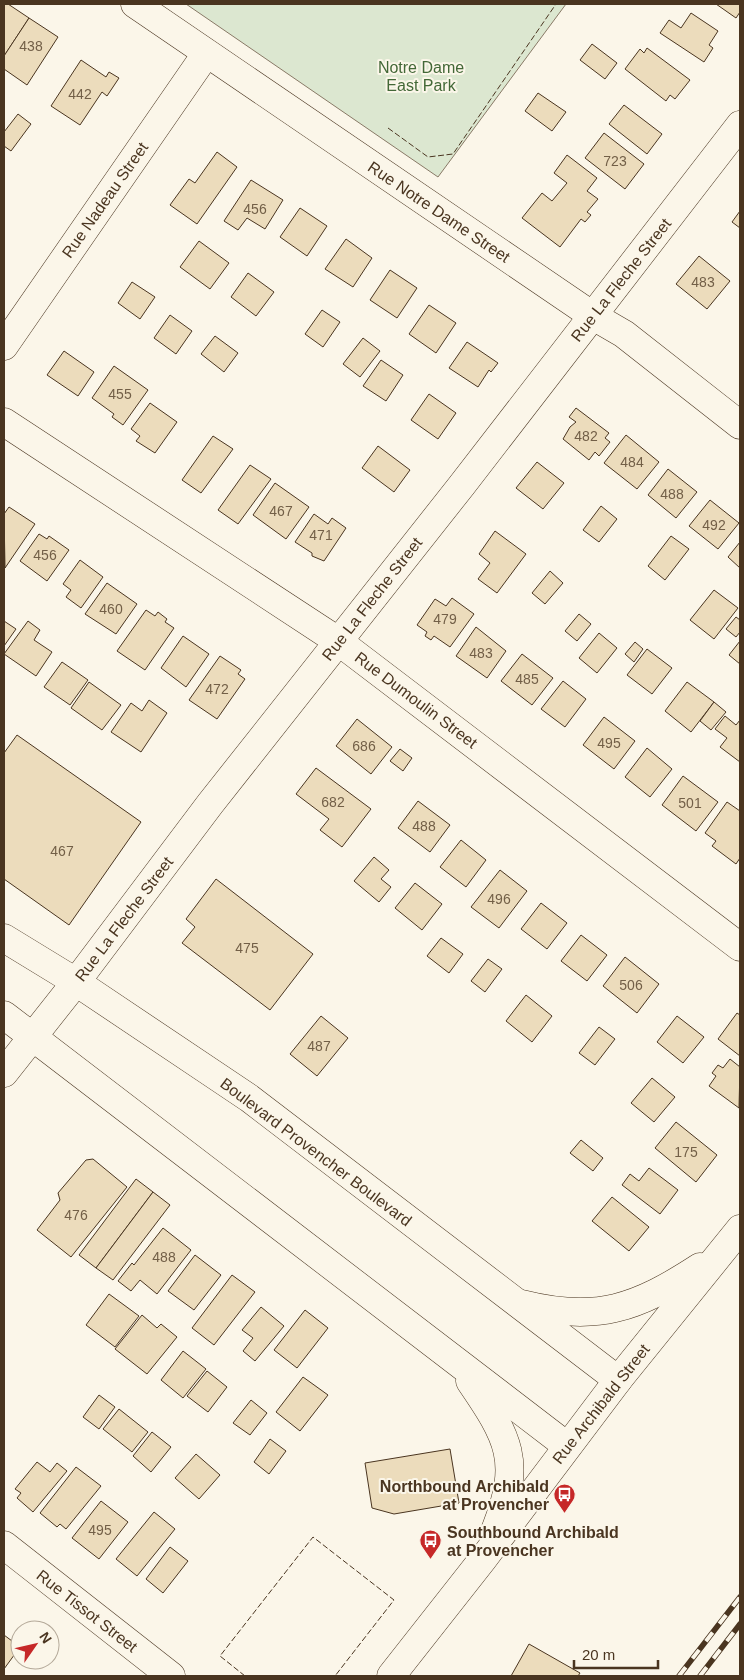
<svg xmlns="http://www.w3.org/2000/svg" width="744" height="1680" viewBox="0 0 744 1680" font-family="Arial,sans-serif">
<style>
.green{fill:#dce7d0;stroke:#887966}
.building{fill:#ecdcbc;stroke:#4a3520}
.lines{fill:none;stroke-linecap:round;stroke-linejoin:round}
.minor-casing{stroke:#4a3520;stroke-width:29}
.major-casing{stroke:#4a3520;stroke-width:29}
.minor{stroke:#fbf6e9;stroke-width:28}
.major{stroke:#fbf6e9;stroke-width:28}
.rail-casing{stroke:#4a3520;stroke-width:5.5}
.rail{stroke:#fbf6e9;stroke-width:4;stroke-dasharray:11;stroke-linecap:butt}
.fence{stroke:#4a3520;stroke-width:1;stroke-dasharray:6 2.5;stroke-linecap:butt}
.labels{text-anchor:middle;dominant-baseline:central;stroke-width:4;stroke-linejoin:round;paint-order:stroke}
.number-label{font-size:14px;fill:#725f47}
.park-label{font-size:16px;fill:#436837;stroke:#fbf6e9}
.street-label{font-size:16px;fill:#4a3520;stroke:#fbf6e9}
.poi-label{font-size:16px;font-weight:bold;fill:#4a3520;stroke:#fbf6e9;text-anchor:end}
</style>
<rect width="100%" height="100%" fill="#fbf6e9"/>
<polygon class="green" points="186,4 566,4 438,177"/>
<g class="building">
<polygon points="4,4 8,4 29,18 4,56"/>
<polygon points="716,4 740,4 740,12 736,18"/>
<polygon points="691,13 718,31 709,45 713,48 704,62 660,33 669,20 681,28"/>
<polygon points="29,18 58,37 27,85 4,69 4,56"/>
<polygon points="592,44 617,63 605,79 580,60"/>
<polygon points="647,48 690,80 675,99 670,95 666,101 625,69 640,49 644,53"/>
<polygon points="81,60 106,77 109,72 119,78 107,96 102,92 80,125 51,106"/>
<polygon points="538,93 566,112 552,131 525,111"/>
<polygon points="624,105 662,134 647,154 609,124"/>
<polygon points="18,114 31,124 11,151 4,146 4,132"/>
<polygon points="604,133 644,164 625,189 585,158"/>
<polygon points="217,152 237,167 197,224 170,205 189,179 195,183"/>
<polygon points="567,155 597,178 587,191 598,199 587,212 591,215 585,222 581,219 560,247 522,218 542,193 552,201 567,183 554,173"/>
<polygon points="251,180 283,200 265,229 247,218 238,230 224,221"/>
<polygon points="300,208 327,226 307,256 280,237"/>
<polygon points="740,211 740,228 732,222"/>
<polygon points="346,239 372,258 353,287 325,269"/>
<polygon points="199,241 229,263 210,289 180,267"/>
<polygon points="699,256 730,281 707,309 676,284"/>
<polygon points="390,270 417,288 397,318 370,300"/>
<polygon points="248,273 274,292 256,316 231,297"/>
<polygon points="132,282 155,297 140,319 118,303"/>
<polygon points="429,305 456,323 436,353 409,334"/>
<polygon points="322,310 340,322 323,347 305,334"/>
<polygon points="170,315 192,331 176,354 154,338"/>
<polygon points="215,336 238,353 224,372 201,354"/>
<polygon points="363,338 380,351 360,377 343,364"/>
<polygon points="467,342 498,363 491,372 489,370 478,387 449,368"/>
<polygon points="64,351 94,372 78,396 47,375"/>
<polygon points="381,360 403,375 386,401 363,386"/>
<polygon points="114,366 148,390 123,425 112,417 114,414 92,398"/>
<polygon points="429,394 456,413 438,439 411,420"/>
<polygon points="150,403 177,422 155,453 136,441 140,436 131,429"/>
<polygon points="576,408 609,433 605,438 610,442 599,456 595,452 589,460 563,439 570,427 576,422 569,417"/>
<polygon points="626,435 659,462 637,489 604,463"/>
<polygon points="213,436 233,449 201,493 182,480"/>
<polygon points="378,446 410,470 394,492 362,468"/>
<polygon points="537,462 564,483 543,509 516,488"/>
<polygon points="250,465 271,479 238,524 218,510"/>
<polygon points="668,469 697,492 676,518 648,495"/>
<polygon points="275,483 309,507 286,539 253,515"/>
<polygon points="710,500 739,523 718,549 689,526"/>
<polygon points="601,506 617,519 599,542 583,530"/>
<polygon points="9,507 35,524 5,568 4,514"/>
<polygon points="314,514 328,524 332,518 346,528 324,561 312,556 312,553 295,542"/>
<polygon points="495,531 526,554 497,593 478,579 490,563 479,554"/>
<polygon points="39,534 47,539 49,536 69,550 47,581 20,561"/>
<polygon points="671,536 689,549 665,580 648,566"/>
<polygon points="740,542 740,568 728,557"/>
<polygon points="80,560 103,577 81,608 66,597 71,590 63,584"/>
<polygon points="550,571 563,583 545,604 532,593"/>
<polygon points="107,583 137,604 116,634 85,614"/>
<polygon points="714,590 738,608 714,639 690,620"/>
<polygon points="452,598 474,614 450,647 434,636 431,640 425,636 427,632 417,625 435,599 446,606"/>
<polygon points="146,610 155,616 158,612 167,619 165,622 174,628 145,670 117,651"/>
<polygon points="579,614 591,624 577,641 565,631"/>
<polygon points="736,617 740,620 740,632 736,637 726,629"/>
<polygon points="4,621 16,629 4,646"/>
<polygon points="28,621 40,630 34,640 52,652 36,676 4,654"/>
<polygon points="476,627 506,651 487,678 456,656"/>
<polygon points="599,633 617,648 597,673 579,658"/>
<polygon points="183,636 209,654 186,687 161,668"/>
<polygon points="740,641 740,664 729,655"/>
<polygon points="635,642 643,649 634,662 625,654"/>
<polygon points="647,649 672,668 652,694 627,675"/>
<polygon points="522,654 553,678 532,705 501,681"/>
<polygon points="220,656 241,670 238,674 245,679 217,719 189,700"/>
<polygon points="62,662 88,680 70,705 44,687"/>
<polygon points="563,681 586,699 565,727 541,709"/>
<polygon points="89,682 121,705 102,730 71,708"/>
<polygon points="687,682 714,702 691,732 665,711"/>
<polygon points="149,700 167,713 141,752 111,732 131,703 142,711"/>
<polygon points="714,702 726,712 711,730 700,721"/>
<polygon points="725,716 736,725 740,720 740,762 720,747 727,738 715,729"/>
<polygon points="604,717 635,741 614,769 583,745"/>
<polygon points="357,719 392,747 371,774 336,746"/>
<polygon points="17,735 141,822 69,925 4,879 4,753"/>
<polygon points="647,748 672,769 650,797 625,777"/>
<polygon points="400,749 412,758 403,771 390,761"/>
<polygon points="316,768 371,809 342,847 320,830 329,819 296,794"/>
<polygon points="683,776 718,802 696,831 662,805"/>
<polygon points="418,801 450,825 430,852 398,828"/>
<polygon points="727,802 740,811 740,858 736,864 712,846 716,841 705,833"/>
<polygon points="461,840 486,860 466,887 440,867"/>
<polygon points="374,857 389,870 381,879 391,887 379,902 354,881"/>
<polygon points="500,870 527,891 499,928 471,907"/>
<polygon points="216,879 313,954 270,1010 182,943 195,927 186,919"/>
<polygon points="415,883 442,904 422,930 395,908"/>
<polygon points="541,903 567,923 547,949 521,929"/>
<polygon points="581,935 607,955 587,981 561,961"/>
<polygon points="441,938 463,954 449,973 427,956"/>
<polygon points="625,957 659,984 637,1013 603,986"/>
<polygon points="488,959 502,969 485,992 471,981"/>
<polygon points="526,995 552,1016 532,1042 506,1021"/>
<polygon points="737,1013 740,1015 740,1056 718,1039"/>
<polygon points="321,1016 348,1038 317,1076 290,1054"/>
<polygon points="677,1016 704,1037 683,1063 657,1042"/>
<polygon points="599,1027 615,1039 595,1065 579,1053"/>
<polygon points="730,1059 740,1067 739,1108 709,1086 716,1076 712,1073 718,1065 723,1068"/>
<polygon points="652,1078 675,1097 654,1122 631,1103"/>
<polygon points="676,1122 717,1155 696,1182 655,1148"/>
<polygon points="581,1140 603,1158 593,1171 570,1153"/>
<polygon points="93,1159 127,1187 71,1257 37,1230 60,1200 58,1193 86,1160"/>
<polygon points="649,1168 678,1190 660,1214 622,1185 630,1174 639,1181"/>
<polygon points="136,1179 153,1192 96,1268 79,1255"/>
<polygon points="153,1192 170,1205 113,1280 96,1268"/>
<polygon points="612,1197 649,1227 629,1251 592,1221"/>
<polygon points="163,1228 191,1250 157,1294 140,1280 131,1291 118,1281 132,1263 134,1265"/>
<polygon points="195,1255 221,1275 194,1310 168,1291"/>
<polygon points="232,1275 255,1292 214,1345 192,1328"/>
<polygon points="109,1294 139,1316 115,1347 86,1325"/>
<polygon points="261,1307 284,1326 255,1361 243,1351 253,1338 242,1330"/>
<polygon points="305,1310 328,1328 297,1368 274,1350"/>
<polygon points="142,1315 157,1328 161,1324 177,1337 147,1374 115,1349"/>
<polygon points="183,1351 206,1369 183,1398 161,1380"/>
<polygon points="207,1371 227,1387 208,1412 187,1396"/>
<polygon points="303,1377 328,1395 300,1431 276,1412"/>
<polygon points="99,1395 115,1407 99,1429 83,1417"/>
<polygon points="251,1400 267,1413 250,1435 233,1423"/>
<polygon points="119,1409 148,1432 132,1452 103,1429"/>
<polygon points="152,1432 171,1447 151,1472 133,1456"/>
<polygon points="270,1439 286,1451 269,1474 254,1462"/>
<polygon points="450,1449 459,1503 394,1514 372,1508 365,1463"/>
<polygon points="196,1454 220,1475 199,1499 175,1478"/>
<polygon points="37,1462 50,1472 57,1463 67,1471 33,1512 17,1498 21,1493 15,1489"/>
<polygon points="76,1467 101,1486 66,1529 60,1524 57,1527 40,1513"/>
<polygon points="101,1501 128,1522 99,1559 72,1538"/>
<polygon points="154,1512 175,1529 137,1576 116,1559"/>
<polygon points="170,1547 188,1561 163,1593 146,1579"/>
<polygon points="4,1635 20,1647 4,1669"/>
<polygon points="529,1644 580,1673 578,1676 511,1676"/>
</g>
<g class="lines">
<defs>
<g id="minor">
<polyline points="135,4 593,316 624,334 740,425"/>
<polyline points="4,346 206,54"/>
<polyline points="4,422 338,641 740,947"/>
<polyline points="4,1073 76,982 210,804 462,485 740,125"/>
<polyline points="4,1545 171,1676"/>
</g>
<g id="major">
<polyline points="4,938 76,982 249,1098 618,1380"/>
<polyline points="4,1015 567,1446"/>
<path d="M522,1304C597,1323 637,1308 700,1267"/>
<path d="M470,1381C509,1438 522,1461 496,1528"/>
<polyline points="391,1676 483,1559 618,1380 740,1229"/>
</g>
</defs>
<use href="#minor" class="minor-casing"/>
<use href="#major" class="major-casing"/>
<use href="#minor" class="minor"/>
<use href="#major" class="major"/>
<defs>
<g id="rail">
<polyline points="679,1676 740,1597"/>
<polyline points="700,1676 740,1624"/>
</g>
</defs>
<use href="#rail" class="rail-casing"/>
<use href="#rail" class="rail"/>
<g class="fence">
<polyline points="388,128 428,157 453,154 556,4"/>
<polyline points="245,1676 220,1656 313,1537 394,1600 335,1676"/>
</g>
</g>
<defs>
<symbol id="bus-pin" viewBox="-11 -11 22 30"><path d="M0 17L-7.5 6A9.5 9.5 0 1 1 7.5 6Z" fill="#c62828" stroke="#fbf6e9"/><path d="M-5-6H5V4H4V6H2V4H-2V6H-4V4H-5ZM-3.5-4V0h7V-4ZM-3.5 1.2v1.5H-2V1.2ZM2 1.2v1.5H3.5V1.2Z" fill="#fff"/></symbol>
</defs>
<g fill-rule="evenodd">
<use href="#bus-pin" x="552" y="1482" width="25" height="34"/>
<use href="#bus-pin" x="418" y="1528" width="25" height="34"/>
</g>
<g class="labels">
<g class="number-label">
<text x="31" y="46">438</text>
<text x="80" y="94">442</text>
<text x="615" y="161">723</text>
<text x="255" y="209">456</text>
<text x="703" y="282">483</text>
<text x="120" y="394">455</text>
<text x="586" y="436">482</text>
<text x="632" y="462">484</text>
<text x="672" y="494">488</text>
<text x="281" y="511">467</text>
<text x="714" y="525">492</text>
<text x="321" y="535">471</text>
<text x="45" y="555">456</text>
<text x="111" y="609">460</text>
<text x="445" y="619">479</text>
<text x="481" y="653">483</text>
<text x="527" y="679">485</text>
<text x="217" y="689">472</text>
<text x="609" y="743">495</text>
<text x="364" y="746">686</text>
<text x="333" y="802">682</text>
<text x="690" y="803">501</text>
<text x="424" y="826">488</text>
<text x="62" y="851">467</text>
<text x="499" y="899">496</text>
<text x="247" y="948">475</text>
<text x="631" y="985">506</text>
<text x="319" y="1046">487</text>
<text x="686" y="1152">175</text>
<text x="76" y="1215">476</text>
<text x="164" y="1257">488</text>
<text x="100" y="1530">495</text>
</g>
<g class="park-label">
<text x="421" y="67">Notre Dame<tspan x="421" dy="18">East Park</tspan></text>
</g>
<g class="street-label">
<text transform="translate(105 200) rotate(-55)">Rue Nadeau Street</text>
<text transform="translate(439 212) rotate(34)">Rue Notre Dame Street</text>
<text transform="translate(621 280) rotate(-52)">Rue La Fleche Street</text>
<text transform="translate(372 599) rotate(-52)">Rue La Fleche Street</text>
<text transform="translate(416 700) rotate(37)">Rue Dumoulin Street</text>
<text transform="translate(124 919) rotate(-53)">Rue La Fleche Street</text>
<text transform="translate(316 1152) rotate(37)">Boulevard Provencher Boulevard</text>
<text transform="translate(601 1404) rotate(-52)">Rue Archibald Street</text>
<text transform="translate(87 1611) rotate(38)">Rue Tissot Street</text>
</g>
<g class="poi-label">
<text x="549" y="1486">Northbound Archibald<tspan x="549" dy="18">at Provencher</tspan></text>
<text x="447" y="1532" text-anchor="start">Southbound Archibald<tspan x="447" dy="18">at Provencher</tspan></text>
</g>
</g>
<rect width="744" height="1680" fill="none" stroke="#4a3520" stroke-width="10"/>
<g transform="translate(35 1645) rotate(56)"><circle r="24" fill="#fbf6e9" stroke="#b4a999"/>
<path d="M0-4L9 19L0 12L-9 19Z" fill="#c62828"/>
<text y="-8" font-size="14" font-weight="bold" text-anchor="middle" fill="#4a3520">N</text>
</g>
<path d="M574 1660v8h84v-8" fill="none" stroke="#4a3520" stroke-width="2.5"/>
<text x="582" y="1660" font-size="15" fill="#4a3520" stroke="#fbf6e9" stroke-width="4" paint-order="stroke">20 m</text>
</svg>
